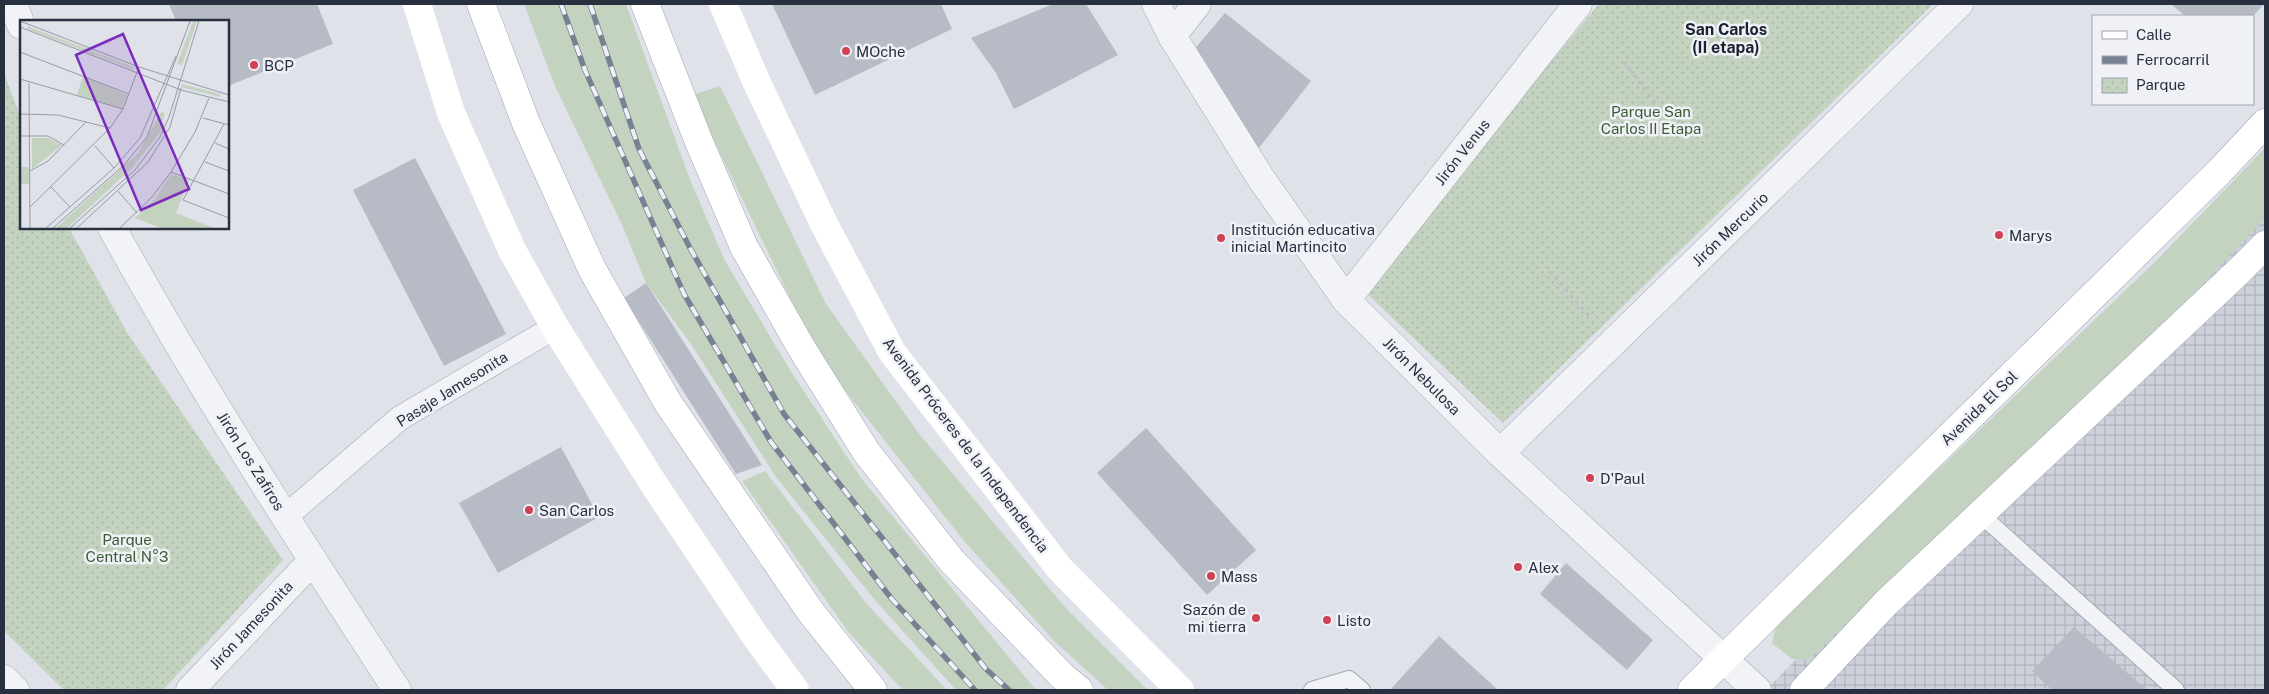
<svg xmlns="http://www.w3.org/2000/svg" width="2269" height="694" viewBox="0 0 2269 694" font-family="'Public Sans',sans-serif">
<style>
.industrial{fill:url(#industrial-grid)}
.grass{fill:#c4d3c0}
.park{fill:url(#park-dots)}
.building{fill:#b6bbc5}
.lines{fill:none;stroke-linecap:round;stroke-linejoin:round}
.service-casing{stroke:#a4a9b3;stroke-width:18}
.pedestrian-casing{stroke:#a4a9b3;stroke-width:25}
.minor-casing{stroke:#a4a9b3;stroke-width:29}
.primary-casing{stroke:#9ea6b5;stroke-width:29}
.path{stroke:#bdc0c7;stroke-width:3;stroke-dasharray:4 4;stroke-linecap:butt}
.service{stroke:#f2f3f7;stroke-width:16}
.pedestrian{stroke:#f2f3f7;stroke-width:24}
.minor{stroke:#f2f3f7;stroke-width:28}
.secondary{stroke:#fff;stroke-width:28}
.primary{stroke:#fff;stroke-width:28}
.rail-casing{stroke:#788192;stroke-width:5.5}
.rail{stroke:#eff1f6;stroke-width:4;stroke-dasharray:11;stroke-linecap:butt}
.poi-dot{fill:#d04151;stroke:#eff1f6;stroke-width:2}
.labels{text-anchor:middle;dominant-baseline:central;stroke-width:5;stroke-linejoin:round;paint-order:stroke}
.poi-label{font-size:15px;fill:#283040;stroke:#eff1f6;text-anchor:start}
.park-label{font-size:15px;fill:#3b5c35;stroke:#eff1f6}
.street-label{font-size:15px;fill:#283040;stroke:#eff1f6}
.neighbourhood-label{font-size:16px;font-weight:bold;fill:#1a2131;stroke:#eff1f6}
.inset-road{fill:none;stroke:#969ba5;stroke-width:1}
.view{fill:#7b2cbf;fill-opacity:0.15;stroke:#7b2cbf;stroke-width:2.5}
.inset-edge{fill:none;stroke:#283040;stroke-width:2.5}
</style>
<defs>
<pattern id="industrial-grid" width="8" height="8" patternUnits="userSpaceOnUse" patternTransform="scale(1.25)"><rect width="8" height="8" fill="#cdd1db"/><path d="M0 4h8M4 0v8" fill="none" stroke="#b0b4bd"/></pattern>
<pattern id="park-dots" width="8" height="8" patternUnits="userSpaceOnUse" patternTransform="scale(1.25)"><rect width="8" height="8" fill="#c4d3c0"/><path d="M2 2h.1M6 6h.1" fill="none" stroke="#a8b5a6" stroke-width="1.8" stroke-linecap="round"/></pattern>
</defs>
<rect width="100%" height="100%" fill="#dfe2e9"/>
<polygon class="industrial" points="2265,180 2265,690 1766,690"/>
<g class="grass">
<polygon points="524,4 626,4 689,177 724,259 790,370 861,478 1036,690 956,690 874,599 776,477 691,344 646,283 623,227 555,86"/>
<polygon points="720,86 826,304 920,435 1064,606 1148,690 1108,690 1054,641 964,541 818,356 692,95"/>
<polygon points="2265,148 2265,218 2199,288 1953,520 1810,659 1792,659 1772,643 1776,625 2156,261"/>
<polygon points="765,471 866,603 947,690 903,690 849,633 742,481"/>
</g>
<g class="park">
<polygon points="1599,4 1933,4 1503,423 1362,289"/>
<polygon points="4,73 21,118 21,228 69,228 128,334 283,560 163,690 64,690 4,631"/>
</g>
<g class="building">
<polygon points="169,4 317,4 333,44 228,86 228,21 176,21"/>
<polygon points="772,4 941,4 952,29 815,95"/>
<polygon points="1053,4 1086,4 1118,55 1014,109 996,73 971,38"/>
<polygon points="2171,4 2264,4 2253,16 2185,16"/>
<polygon points="1225,13 1311,81 1259,148 1192,52"/>
<polygon points="415,158 506,334 444,366 353,190"/>
<polygon points="646,283 762,465 736,474 624,298"/>
<polygon points="1146,428 1256,550 1207,595 1097,473"/>
<polygon points="561,447 599,517 498,573 459,503"/>
<polygon points="1566,563 1653,640 1627,670 1540,594"/>
<polygon points="2074,627 2147,690 2052,690 2032,671"/>
<polygon points="1439,636 1498,690 1390,690"/>
</g>
<g class="lines">
<defs>
<g id="service">
<polyline points="1980,514 2176,690"/>
<polyline points="1312,690 1349,679 1362,690"/>
</g>
<polyline id="pedestrian" points="285,517 400,418 555,327"/>
<g id="minor">
<polyline points="13,4 21,25"/>
<polyline points="1156,4 1172,36 1260,177 1346,300 1500,453 1757,690"/>
<polyline points="1172,36 1197,4"/>
<path d="M112,228C199,386 298,538 397,690"/>
<polyline points="1346,300 1578,4"/>
<polyline points="1500,453 1959,4"/>
<polyline points="4,679 15,690"/>
<polyline points="190,690 313,560"/>
</g>
<g id="primary">
<polyline points="481,4 526,123 592,269 668,403 810,611 873,690"/>
<polyline points="645,4 699,142 744,247 802,349 867,453 951,560 1062,676 1079,690"/>
<polyline points="1692,690 2220,171 2265,123"/>
<polyline points="1804,690 1886,603 2238,272 2265,245"/>
</g>
</defs>
<use href="#service" class="service-casing"/>
<use href="#pedestrian" class="pedestrian-casing"/>
<use href="#minor" class="minor-casing"/>
<use href="#primary" class="primary-casing"/>
<g class="path">
<polyline points="1624,62 1662,112 1711,138"/>
<polyline points="1549,271 1590,317"/>
</g>
<use href="#service" class="service"/>
<use href="#pedestrian" class="pedestrian"/>
<use href="#minor" class="minor"/>
<g class="secondary">
<polyline points="417,4 451,113 512,250 555,327 655,486 756,637 795,690"/>
<polyline points="723,4 757,83 825,226 892,352 1060,569 1180,690"/>
</g>
<use href="#primary" class="primary"/>
<defs>
<g id="rail">
<polyline points="561,4 585,70 684,294 771,442 891,598 975,690"/>
<polyline points="590,4 639,149 690,248 784,414 986,669 1009,690"/>
</g>
</defs>
<use href="#rail" class="rail-casing"/>
<use href="#rail" class="rail"/>
</g>
<g class="poi-dot">
<circle cx="846" cy="51" r="5"/>
<circle cx="254" cy="65" r="5"/>
<circle cx="1999" cy="235" r="5"/>
<circle cx="1221" cy="238" r="5"/>
<circle cx="1590" cy="478" r="5"/>
<circle cx="529" cy="510" r="5"/>
<circle cx="1518" cy="567" r="5"/>
<circle cx="1211" cy="576" r="5"/>
<circle cx="1256" cy="618" r="5"/>
<circle cx="1327" cy="620" r="5"/>
</g>
<g class="labels">
<g class="poi-label">
<text x="856" y="51">MOche</text>
<text x="264" y="65">BCP</text>
<text x="1231" y="229">Institución educativa<tspan x="1231" dy="17">inicial Martincito</tspan></text>
<text x="2009" y="235">Marys</text>
<text x="1600" y="478">D'Paul</text>
<text x="539" y="510">San Carlos</text>
<text x="1528" y="567">Alex</text>
<text x="1221" y="576">Mass</text>
<text x="1246" y="609" text-anchor="end">Sazón de<tspan x="1246" dy="17">mi tierra</tspan></text>
<text x="1337" y="620">Listo</text>
</g>
<g class="park-label">
<text x="1651" y="111">Parque San<tspan x="1651" dy="17">Carlos II Etapa</tspan></text>
<text x="127" y="539">Parque<tspan x="127" dy="17">Central N°3</tspan></text>
</g>
<g class="street-label">
<text transform="translate(1462 152) rotate(-52)">Jirón Venus</text>
<text transform="translate(1730 229) rotate(-44)">Jirón Mercurio</text>
<text transform="translate(1422 376) rotate(45)">Jirón Nebulosa</text>
<text transform="translate(452 389) rotate(-32)">Pasaje Jamesonita</text>
<text transform="translate(1979 408) rotate(-44)">Avenida El Sol</text>
<text transform="translate(966 445) rotate(53)">Avenida Próceres de la Independencia</text>
<text transform="translate(251 461) rotate(58)">Jirón Los Zafiros</text>
<text transform="translate(251 625) rotate(-47)">Jirón Jamesonita</text>
</g>
<g class="neighbourhood-label">
<text x="1726" y="29">San Carlos<tspan x="1726" dy="18">(II etapa)</tspan></text>
</g>
</g>
<g transform="translate(20 20)">
<rect width="209" height="209" fill="#dfe2e9"/>
<path d="M173,1H177L162,45L157,44ZM7,6L114,47V50L8,9ZM162,64L200,74V77L161,67ZM141,92L145,93L142,103L144,104L140,113L111,149L47,208H36L118,133Z" fill="#c4d3c0"/>
<path d="M63,56L107,75L102,88L57,75ZM12,118H28L42,125L12,149ZM0,147H9L10,164H0ZM151,154L169,160L156,193L194,208H141L115,198L135,179Z" fill="#c4d3c0"/>
<path class="inset-road" d="M0,1L119,47L209,75M0,7L161,70L209,82M0,32L109,74M0,59L103,89M9,63L10,208M0,94L38,95L90,108M183,98L209,105M204,104L163,180L209,198M0,116H28L44,125M195,123L209,129M75,126L94,148M185,142L209,151M10,151L28,141L66,102M151,152L209,174M31,167L50,187M98,171L117,193M10,187L90,108L103,89L119,47M26,208L94,148L120,118L156,36M33,208L104,145L127,117L170,1M50,208L115,150L140,117L149,97L179,1M57,208L128,142L150,107L161,68M100,208L132,177L151,152L175,112L189,78"/>
<path class="view" d="M103,14L169,169L121,190L56,35Z"/>
<rect width="209" height="209" class="inset-edge"/>
</g>
<rect width="2269" height="694" fill="none" stroke="#283040" stroke-width="10"/>
<rect x="2092" y="15" width="162" height="90" fill="#eff1f6" stroke="#9fa4ad"/>
<rect x="2102" y="31" width="25" height="8" fill="#ffffff" stroke="#9fa4ad"/>
<text x="2136" y="40" font-size="15" fill="#283040">Calle</text>
<rect x="2102" y="56" width="25" height="8" fill="#788192" stroke="#9fa4ad"/>
<text x="2136" y="65" font-size="15" fill="#283040">Ferrocarril</text>
<rect x="2102" y="78" width="25" height="15" fill="url(#park-dots)" stroke="#9fa4ad"/>
<text x="2136" y="90" font-size="15" fill="#283040">Parque</text>
</svg>
